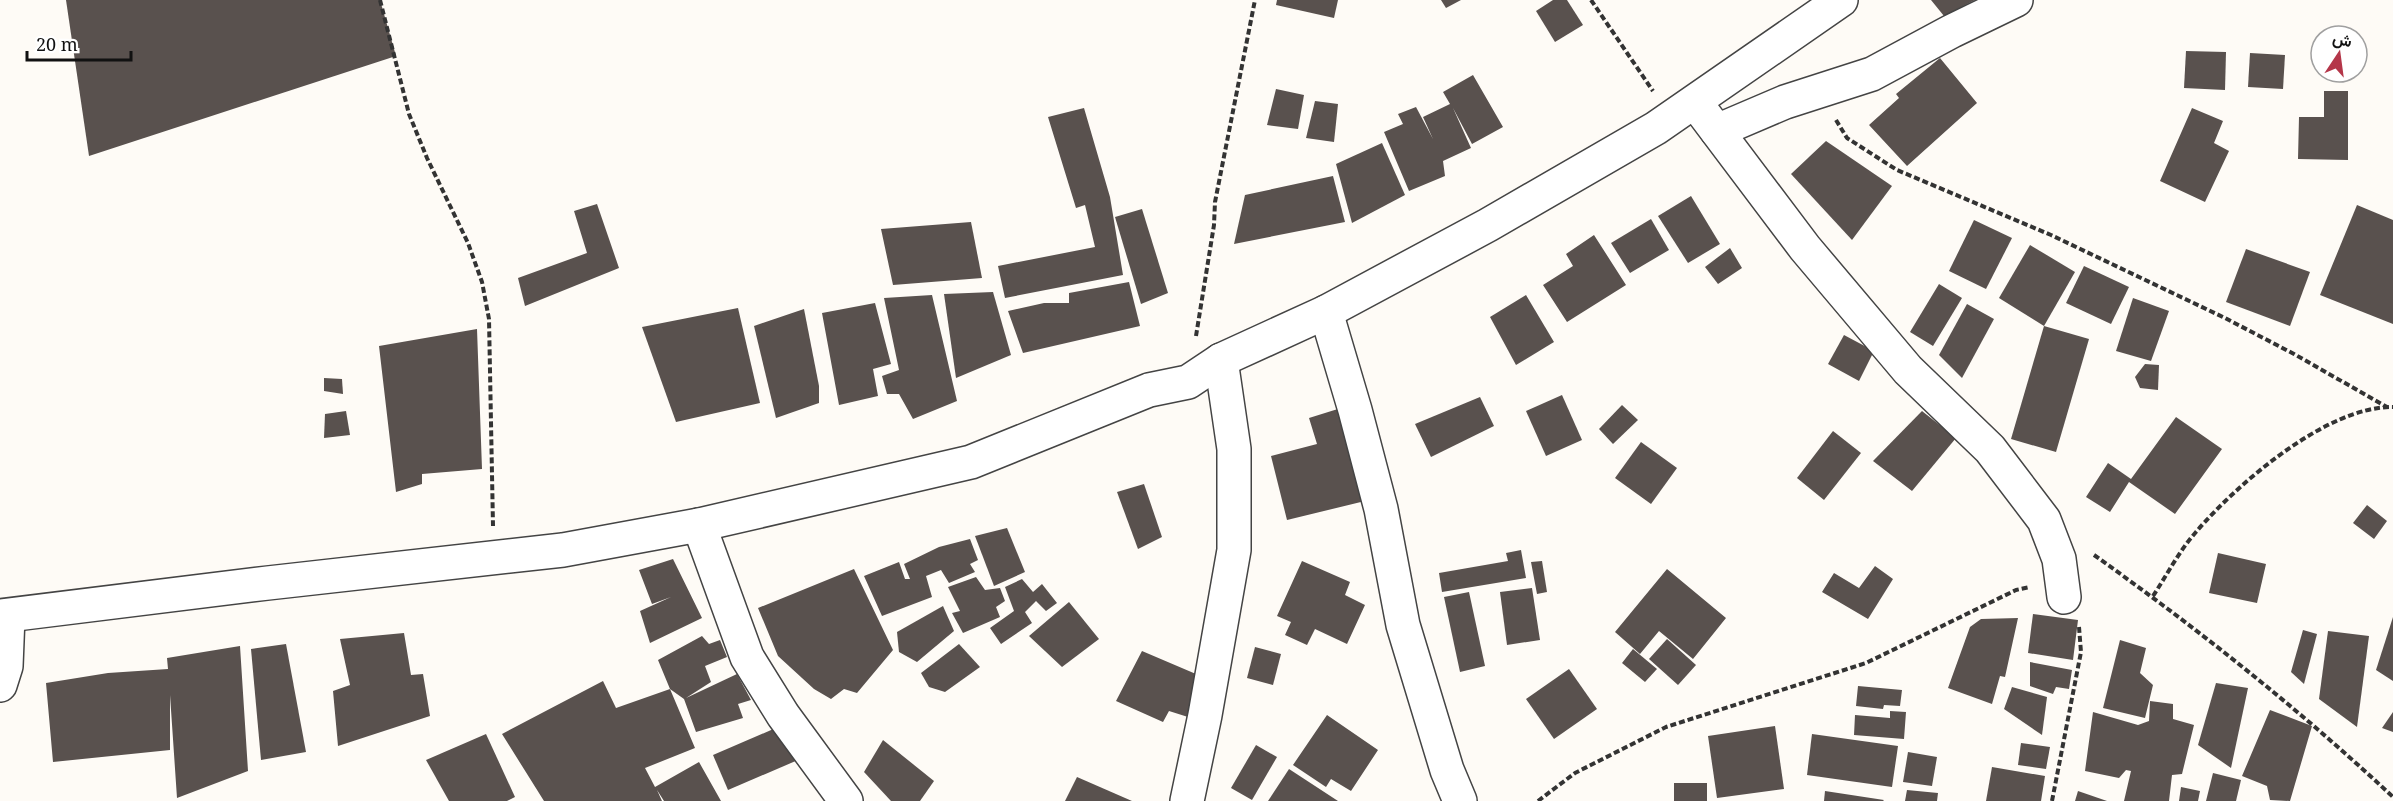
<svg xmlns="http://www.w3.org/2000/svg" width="2393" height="801" viewBox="0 0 2393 801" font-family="'Noto Serif',Vazirmatn,serif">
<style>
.building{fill:#59514e}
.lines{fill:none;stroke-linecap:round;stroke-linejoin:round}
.minor-casing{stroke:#444;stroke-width:36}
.path{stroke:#333;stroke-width:4;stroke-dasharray:6 3;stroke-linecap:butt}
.minor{stroke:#fff;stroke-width:33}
</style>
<rect width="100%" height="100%" fill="#fefbf6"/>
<g class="building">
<polygon points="66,0 380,0 396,56 89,156"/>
<polygon points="1277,0 1338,0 1334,18 1276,5"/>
<polygon points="1441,0 1461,0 1446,8"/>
<polygon points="1553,0 1567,0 1583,25 1555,42 1536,11"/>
<polygon points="1931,0 1975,0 1944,16"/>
<polygon points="2186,51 2226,52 2225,90 2184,88"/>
<polygon points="2250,53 2285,55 2283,89 2248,87"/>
<polygon points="1940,58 1977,103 1907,166 1869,125 1899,98 1896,94"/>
<polygon points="1473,75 1503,127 1472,144 1453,108 1471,148 1443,161 1445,176 1409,191 1384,132 1403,124 1398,114 1416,107 1433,139 1423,117 1450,104 1443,92"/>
<polygon points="1276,89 1304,95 1298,129 1267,125"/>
<polygon points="2324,91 2348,91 2348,160 2298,159 2299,117 2324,117"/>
<polygon points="1315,101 1338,104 1334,142 1306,138"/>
<polygon points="1084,108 1110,197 1123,275 1005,298 998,266 1095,247 1085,205 1076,208 1048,117"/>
<polygon points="2192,108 2223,121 2214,143 2229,151 2205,202 2160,181"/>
<polygon points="1826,141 1892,186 1852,240 1791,174"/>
<polygon points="1382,143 1405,195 1352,223 1336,164"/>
<polygon points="1333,176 1345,222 1234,244 1245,195"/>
<polygon points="1691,196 1720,244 1688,263 1658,216"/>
<polygon points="597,204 619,268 525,306 518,278 587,253 574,211"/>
<polygon points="2357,205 2393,220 2393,324 2320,295"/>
<polygon points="1142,209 1168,293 1141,304 1115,217"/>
<polygon points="1651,219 1669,250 1630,273 1611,243"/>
<polygon points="1974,220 2012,238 1986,289 1949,271"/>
<polygon points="971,222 982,278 893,285 881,229"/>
<polygon points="1594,235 1626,285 1567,322 1543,285 1573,266 1566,254"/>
<polygon points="2030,245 2075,272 2044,326 1999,298"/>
<polygon points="1730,248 1742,268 1718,284 1705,267"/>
<polygon points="2246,249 2310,272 2290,326 2226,302"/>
<polygon points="2084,266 2129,287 2111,324 2066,303"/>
<polygon points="1129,282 1140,326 1023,353 1008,311 1044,303 1069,303 1069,293"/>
<polygon points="1939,284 1962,298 1933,346 1910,332"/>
<polygon points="993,292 1011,355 956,378 944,294"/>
<polygon points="932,295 957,401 913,419 899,394 887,394 882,376 899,370 884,298"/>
<polygon points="1526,295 1554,342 1516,365 1490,317"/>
<polygon points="2133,298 2169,311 2151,361 2116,351"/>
<polygon points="875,303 891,364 873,369 878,396 839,405 822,313"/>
<polygon points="1967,304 1994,319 1962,378 1939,355"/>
<polygon points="738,308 760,403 676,422 642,327"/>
<polygon points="804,309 819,386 819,403 776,418 754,326"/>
<polygon points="2044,326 2089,339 2056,452 2011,439"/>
<polygon points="477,329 482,469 422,474 422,484 396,492 379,346"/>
<polygon points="1844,335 1874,351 1859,381 1828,364"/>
<polygon points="2145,364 2159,365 2158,390 2140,388 2135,377"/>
<polygon points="324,378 342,379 343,394 324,391"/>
<polygon points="1562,395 1582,440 1546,456 1526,411"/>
<polygon points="1480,397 1494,426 1431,457 1415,424"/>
<polygon points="1622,405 1638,420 1613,444 1599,429"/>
<polygon points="1341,408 1365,501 1287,520 1271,456 1317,444 1309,418"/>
<polygon points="346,411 350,435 324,438 325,414"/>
<polygon points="1922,411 1956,438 1912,491 1873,461"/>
<polygon points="2176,417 2222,449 2175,514 2129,482 2110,512 2086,497 2108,463 2131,479"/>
<polygon points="1833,431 1861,453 1824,500 1797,478"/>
<polygon points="1641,442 1677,468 1651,504 1615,478"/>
<polygon points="1144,484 1162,537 1138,549 1117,492"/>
<polygon points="2367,505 2387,521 2374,539 2353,523"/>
<polygon points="1007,528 1025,572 994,586 975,536"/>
<polygon points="970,539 978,560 970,564 975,572 949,583 941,570 926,576 932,597 882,616 864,576 899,562 905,579 910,579 904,564 939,547"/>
<polygon points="1521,550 1526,578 1442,592 1439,573 1508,561 1506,553"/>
<polygon points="2218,553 2266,564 2257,603 2209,593"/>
<polygon points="673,559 702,618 650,643 640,611 671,597 652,604 639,570"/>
<polygon points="1302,561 1350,582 1345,595 1365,605 1347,644 1315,629 1307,645 1285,635 1291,622 1277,616"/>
<polygon points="1542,561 1547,592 1537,594 1531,562"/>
<polygon points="1875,566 1893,579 1868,619 1822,592 1834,573 1859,588"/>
<polygon points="854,569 893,650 857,693 844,689 831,699 814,689 778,656 758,608"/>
<polygon points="1667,569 1726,618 1693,659 1659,631 1640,654 1615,632"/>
<polygon points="976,577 985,590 1000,588 1005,601 996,607 1000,617 963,633 952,613 960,611 948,587"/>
<polygon points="1022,579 1033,592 1042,584 1057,603 1046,611 1036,601 1025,612 1032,623 1001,644 990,628 1014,611 1005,587"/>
<polygon points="1532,588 1540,640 1507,645 1500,592"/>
<polygon points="1469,592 1485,666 1460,672 1444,597"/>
<polygon points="1069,602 1099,639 1062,667 1029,636"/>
<polygon points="943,606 954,631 917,662 899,652 897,632"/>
<polygon points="2033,614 2078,620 2073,660 2028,653"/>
<polygon points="2393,617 2393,681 2376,670"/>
<polygon points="2018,618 2005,677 2000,676 1992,704 1948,688 1970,627 1981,619"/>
<polygon points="2303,630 2317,634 2304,684 2291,672"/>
<polygon points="2328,631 2369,636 2357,727 2319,699"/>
<polygon points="404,633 411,675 423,674 430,716 338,746 333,691 350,685 340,639"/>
<polygon points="702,636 709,644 720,640 727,657 705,666 711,682 686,698 737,674 751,700 738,704 743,718 696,732 684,699 670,689 658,660"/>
<polygon points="1667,639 1696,665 1678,685 1649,659"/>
<polygon points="2120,640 2146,648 2140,673 2153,685 2145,718 2103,708"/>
<polygon points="286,644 306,752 261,760 251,649"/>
<polygon points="959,644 980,667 945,692 929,687 921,673"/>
<polygon points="240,646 248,771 177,798 170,695 170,750 53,762 46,683 108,673 168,669 167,658"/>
<polygon points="1255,647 1281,654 1273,685 1247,678"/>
<polygon points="1633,649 1657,669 1645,682 1622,663"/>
<polygon points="1142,651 1203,677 1188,717 1169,711 1163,722 1116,701"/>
<polygon points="2030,662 2072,670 2069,689 2056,687 2053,694 2030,686"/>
<polygon points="1569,669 1597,709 1554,739 1526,699"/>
<polygon points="603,681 616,708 670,689 695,748 645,768 655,787 699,762 721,801 664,801 657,790 662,801 544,801 502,734"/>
<polygon points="2216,683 2248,688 2231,768 2198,745"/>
<polygon points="1858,686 1902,690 1900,706 1884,705 1883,709 1856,706"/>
<polygon points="2012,687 2047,697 2042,735 2004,709"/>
<polygon points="2150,701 2173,704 2173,719 2194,725 2182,774 2172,775 2169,801 2124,801 2131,771 2126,770 2119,778 2085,771 2093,712 2138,725 2149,721"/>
<polygon points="2270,710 2312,726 2290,801 2270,800 2267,786 2242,776"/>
<polygon points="1890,711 1906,712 1904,739 1854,735 1855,715 1890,718"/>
<polygon points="2393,712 2393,732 2382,728"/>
<polygon points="1327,715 1378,750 1351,791 1331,779 1326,787 1293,765"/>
<polygon points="1775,726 1784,789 1717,798 1708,736"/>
<polygon points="778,727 798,760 728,790 713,755"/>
<polygon points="486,734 515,797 507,801 449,801 426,760"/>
<polygon points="1812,734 1898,746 1892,787 1807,775"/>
<polygon points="883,740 934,781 920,801 891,801 864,772"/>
<polygon points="2021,743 2050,747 2046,769 2018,765"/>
<polygon points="1256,745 1277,757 1252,800 1231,788"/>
<polygon points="1908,752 1937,757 1932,786 1903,782"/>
<polygon points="1992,767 2045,776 2041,801 1986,801"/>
<polygon points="1289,769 1338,801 1268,801"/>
<polygon points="2213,773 2241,780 2236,801 2206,801"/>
<polygon points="1077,777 1132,801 1065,801"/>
<rect x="1674" y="783" width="33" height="18"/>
<polygon points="2181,787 2200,791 2198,801 2179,801"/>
<polygon points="1907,790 1938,793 1937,801 1905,801"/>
<polygon points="1825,791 1884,800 1883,801 1824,801"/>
<polygon points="2078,791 2107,801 2075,801"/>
</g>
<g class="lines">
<defs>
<g id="minor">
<polyline points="1695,102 1805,248 1908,370 1990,449 2044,520 2059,559 2064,597"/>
<polyline points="1717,131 1785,102 1872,74 1952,31 2016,0"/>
<polyline points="1326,312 1355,410 1381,509 1403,625 1447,770 1460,801"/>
<polyline points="699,525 747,657 783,715 846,801"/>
<polyline points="0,616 268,583 563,550 699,525 971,462 1149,390 1188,382 1221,360 1326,312 1488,225 1656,128 1841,0"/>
<polyline points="0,685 6,666 8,616"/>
<polyline points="1187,801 1205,715 1234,550 1234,449 1221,360"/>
</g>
</defs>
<use href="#minor" class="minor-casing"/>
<g class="path">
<polyline points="380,0 409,114 427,158 468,243 482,282 489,319 493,526"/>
<polyline points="1591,0 1653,91"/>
<polyline points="1836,120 1847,138 1897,170 2051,235 2225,318 2294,354 2387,407"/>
<polyline points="1196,336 1214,225 1215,202 1255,0"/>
<path d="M2094,555C2198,629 2299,709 2393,797"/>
<path d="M2153,596C2167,575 2179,551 2196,532C2237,484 2327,406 2393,407"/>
<polyline points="1538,801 1575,773 1666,727 1866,663 2016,590 2030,587"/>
<polyline points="2052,801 2081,652 2079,627"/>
</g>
<use href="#minor" class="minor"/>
</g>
<g transform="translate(2339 54) rotate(13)"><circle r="28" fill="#ffffff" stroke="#a0a0a0" stroke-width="1.5"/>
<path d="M0-4.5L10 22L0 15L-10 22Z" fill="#b43649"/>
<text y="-9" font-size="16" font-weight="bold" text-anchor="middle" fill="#111111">ش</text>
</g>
<path d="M27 51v9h104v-9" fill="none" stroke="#111111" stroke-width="3"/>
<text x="36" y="51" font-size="18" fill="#111111" stroke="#ffffff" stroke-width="4.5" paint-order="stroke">20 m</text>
</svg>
